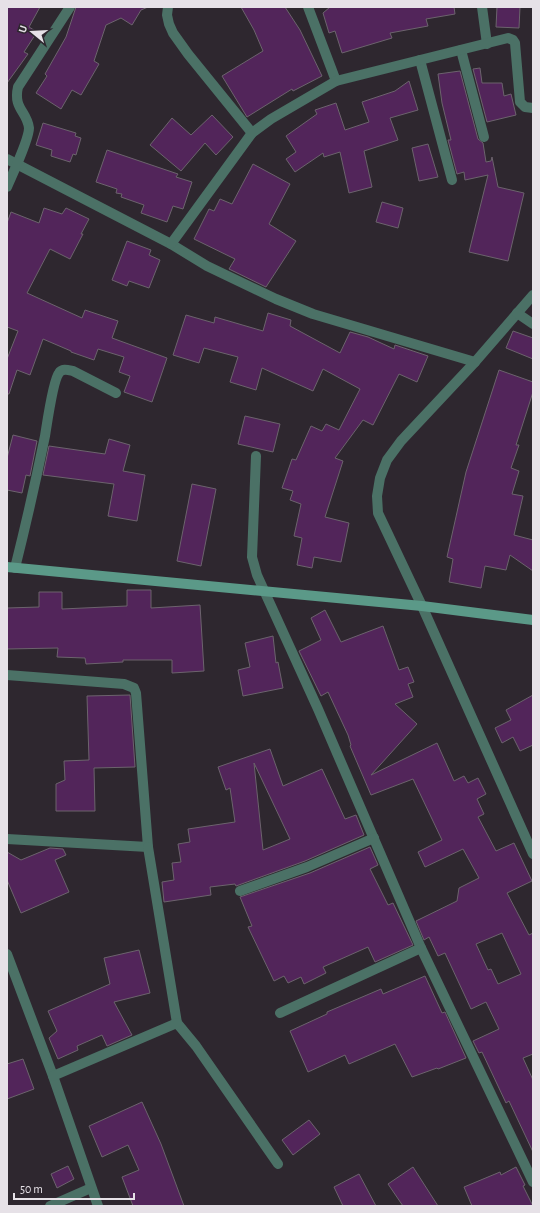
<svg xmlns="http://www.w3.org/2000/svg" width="540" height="1213" viewBox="0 0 540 1213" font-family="'Alegreya Sans',sans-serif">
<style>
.building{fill:#52255a;stroke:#6c636d;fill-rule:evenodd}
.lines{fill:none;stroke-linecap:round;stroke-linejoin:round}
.service{stroke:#4b7166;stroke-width:10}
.minor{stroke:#4b7166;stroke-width:10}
.secondary{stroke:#5b9988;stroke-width:10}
</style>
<rect width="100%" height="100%" fill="#2e272f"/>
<g class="building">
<polygon points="7,7 40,7 29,27 37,32 24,52 28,54 7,83"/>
<polygon points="76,7 148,7 141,10 132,25 121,18 106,25 94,61 99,64 81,95 72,90 61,109 36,93 47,76 45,74 66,37"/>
<polygon points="241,7 285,7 300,30 322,76 293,91 292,89 247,117 222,76 263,51 254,30"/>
<polygon points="330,7 454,7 455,14 426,19 428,26 390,33 392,38 342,53 335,31 329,33 323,13"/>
<polygon points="497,7 520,7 519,28 496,27"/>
<polygon points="480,68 482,83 502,83 504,96 511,94 516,115 487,122 473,69"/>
<polygon points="460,71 478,139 483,143 486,162 491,161 492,157 498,187 524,193 508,261 469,252 488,175 465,180 464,172 457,174 448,140 451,140 442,103 438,74"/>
<polygon points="409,81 418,110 390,118 398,140 364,151 372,187 349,193 340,152 324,157 323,153 295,172 286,159 296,152 286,136 317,114 315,110 336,103 345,130 369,122 362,102 395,91"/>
<polygon points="212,115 233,137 216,155 205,143 181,171 150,145 172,118 191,135"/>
<polygon points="43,123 76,133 75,136 81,138 76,155 73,154 70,162 51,156 52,150 36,145"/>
<polygon points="428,144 438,177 419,181 412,148"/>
<polygon points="107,150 178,174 176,177 192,182 183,209 173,206 167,222 141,213 144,205 121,197 122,194 116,193 117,189 96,182"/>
<polygon points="253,164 290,184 269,224 296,241 266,287 229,269 235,259 194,239 209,209 214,211 220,199 232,204"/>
<polygon points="382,202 403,208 398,228 376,222"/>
<polygon points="44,208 62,214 66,208 89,219 81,234 83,234 70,259 50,249 27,293 82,318 85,310 118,321 112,338 167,358 152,402 124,392 130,376 119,372 124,357 98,349 94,360 71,352 71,351 43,339 30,375 17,370 9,394 7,394 7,359 18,331 7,327 7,223 11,212 39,223"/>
<polygon points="127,241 151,250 149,255 160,260 149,288 129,281 127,286 112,280"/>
<polygon points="268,313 291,320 290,326 340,353 350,332 368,337 394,349 395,345 428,356 417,382 399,374 373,425 363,420 335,458 343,461 325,517 349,523 341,562 314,557 312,568 297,565 302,538 294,536 301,504 290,500 293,491 282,488 292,459 296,460 311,426 322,431 326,424 339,430 360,389 323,369 313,391 262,368 256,390 230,382 238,357 204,348 199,363 173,355 186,315 214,323 215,317 263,331"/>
<polygon points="513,331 533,338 533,359 506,348"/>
<polygon points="499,370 533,382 533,392 516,445 519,445 511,468 519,471 512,494 523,496 514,535 533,540 533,571 510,555 506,570 485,566 481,588 449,582 453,559 447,557 466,472"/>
<polygon points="245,416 280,424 273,452 238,444"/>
<polygon points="13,435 37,441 30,476 26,475 22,493 7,490 7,458"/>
<polygon points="109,439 130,445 123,471 145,475 137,521 108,516 114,484 43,475 49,446 105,454"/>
<polygon points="192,484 216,489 201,566 177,561"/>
<polygon points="127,590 151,590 151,608 200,605 204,671 172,673 172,660 123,660 123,662 86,664 85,658 57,657 58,648 7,649 7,608 39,607 39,592 62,592 62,609 127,606"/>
<path d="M325,610L341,642L383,626L399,670L408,667L414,682L408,684L413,697L395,704L417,724L371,775L437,743L454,781L464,776L468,783L478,778L486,794L477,799L484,814L478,817L496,851L514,843L532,881L507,893L529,935L533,933V1054L523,1058L533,1080V1152L509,1101L506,1103L482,1052L479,1053L473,1041L499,1029L486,1002L471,1009L445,953L438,956L429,937L424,940L416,921L457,901L459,888L479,878L463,849L425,867L418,852L442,840L413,779L371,795L350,746L351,745L348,735L328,692L321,696L299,651L321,640L311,618ZM502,933L521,974L498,984L491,969L488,970L476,944Z"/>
<polygon points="273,636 276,663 278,662 283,688 243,696 238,670 250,667 245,643"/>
<polygon points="130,695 135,767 94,768 95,811 56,811 56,784 65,780 64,761 89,760 87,696"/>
<polygon points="533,695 533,745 520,751 513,737 502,743 495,728 511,720 506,710"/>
<path d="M270,749L283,786L322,769L345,819L356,815L364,835L305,861L236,886L235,884L210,887L211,895L164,902L162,882L174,880L172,863L181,862L178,844L190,842L188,829L235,822L230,788L226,790L218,767ZM254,763L290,839L263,850Z"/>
<polygon points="370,847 378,865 370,869 388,905 393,903 413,945 375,962 368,947 323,967 326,973 304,984 301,977 288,983 284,976 274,981 248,927 252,926 240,897 310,873"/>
<polygon points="50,848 63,849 66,855 55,860 69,892 21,913 7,880 7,852 21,860"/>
<polygon points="139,950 150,993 114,1002 132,1035 107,1046 102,1035 77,1046 78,1050 58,1059 49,1038 57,1031 48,1011 110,984 104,958"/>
<polygon points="425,976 442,1013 445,1012 466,1058 438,1069 437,1068 412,1077 395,1044 349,1064 345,1055 308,1072 290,1031 327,1014 327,1012 381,989 383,994"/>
<polygon points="23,1059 34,1089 7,1099 7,1064"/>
<polygon points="142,1102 161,1144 184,1206 133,1206 122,1177 139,1170 128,1145 102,1157 89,1126"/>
<polygon points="309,1120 320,1134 293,1155 282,1140"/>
<polygon points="68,1166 74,1179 57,1188 51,1174"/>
<polygon points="413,1167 438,1206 403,1206 388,1184"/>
<polygon points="516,1167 525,1185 523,1186 533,1206 472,1206 464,1187 500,1172 501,1175"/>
<polygon points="359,1174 376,1206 343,1206 334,1187"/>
</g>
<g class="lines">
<polyline class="service" points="50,1206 91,1188"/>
<g class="minor">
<polyline points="168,7 167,15 169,24 173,33 188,54 252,133"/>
<polyline points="308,7 336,81"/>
<polyline points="482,7 487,44"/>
<polyline points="461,50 484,137"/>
<polyline points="420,60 452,180"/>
<polyline points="7,159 171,244 207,266 276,299 313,314 475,362"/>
<path d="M7,187C12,175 29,140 29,128C27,111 13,109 18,87L70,7"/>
<polyline points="171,244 252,133 271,119 336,81 508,38 513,40 515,43 520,102 525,107 533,108"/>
<polyline points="533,295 475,362 401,441 387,460 380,478 377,496 378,513 422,606 533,854"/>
<polyline points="517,313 533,324"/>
<polyline points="256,456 252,557 257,575 318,709 421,948 533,1182"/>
<path d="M15,568C26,524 36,480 45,436C47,424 53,380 59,373C62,368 68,370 73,371L116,393"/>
<polyline points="7,675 124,684 134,688 136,693 148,847 7,839"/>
<polyline points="148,847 177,1023"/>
<polyline points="240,891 307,867 374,838"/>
<polyline points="7,954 53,1076 98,1206"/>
<polyline points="280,1013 421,948"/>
<polyline points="53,1076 177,1023 196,1046 278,1164"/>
</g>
<polyline class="secondary" points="7,567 422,606 533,620"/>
</g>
<rect width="540" height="1213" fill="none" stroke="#e6e1e7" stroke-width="16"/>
<g transform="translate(32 32) rotate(288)" stroke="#2e272f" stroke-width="3" paint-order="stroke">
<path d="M0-3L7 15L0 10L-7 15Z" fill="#e6e1e7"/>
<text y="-6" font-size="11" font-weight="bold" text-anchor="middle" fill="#e6e1e7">U</text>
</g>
<path d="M14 1193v6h120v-6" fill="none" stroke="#e6e1e7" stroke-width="2"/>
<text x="20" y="1193" font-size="12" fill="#e6e1e7" stroke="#2e272f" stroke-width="3" paint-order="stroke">50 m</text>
</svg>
